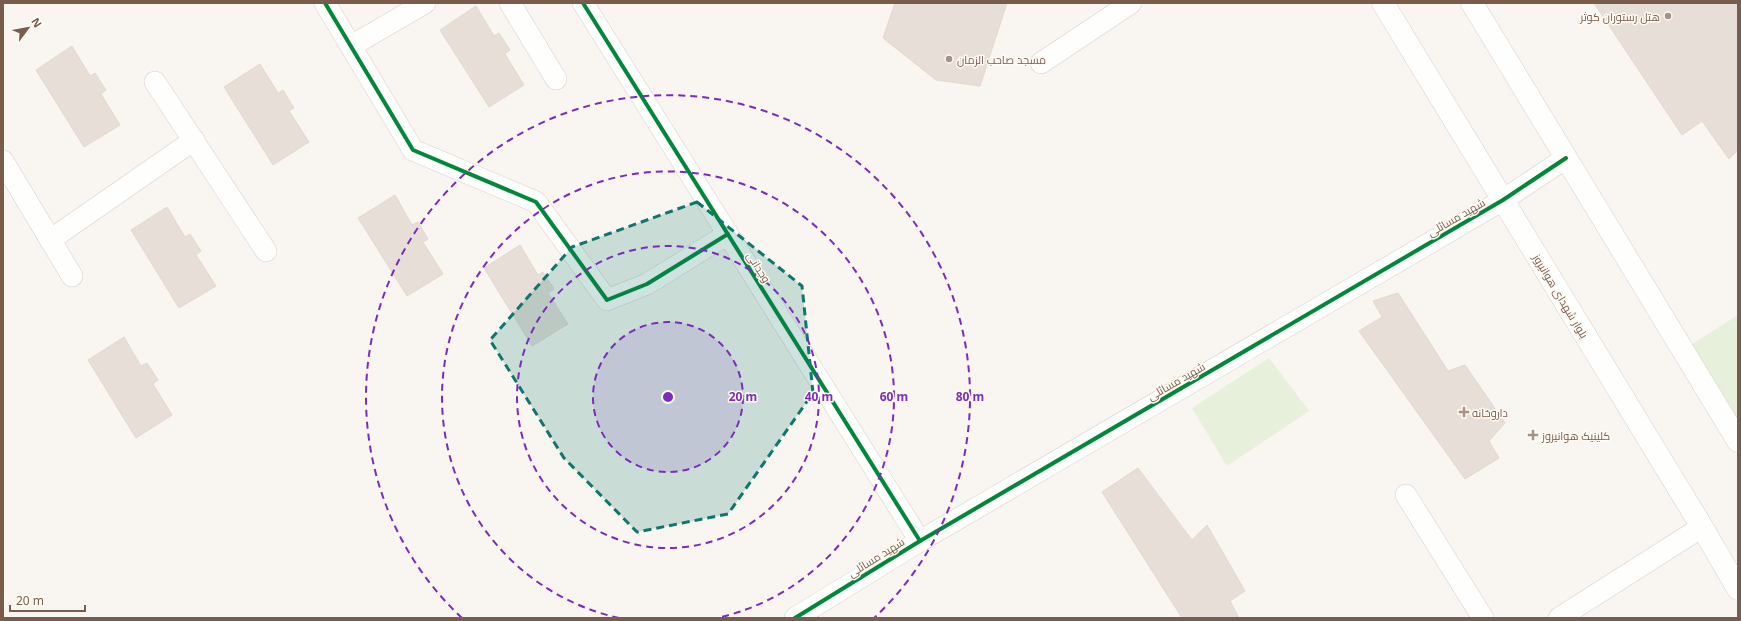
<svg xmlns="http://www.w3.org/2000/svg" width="1741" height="621" viewBox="0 0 1741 621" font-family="'Noto Sans',Cairo,sans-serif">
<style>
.green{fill:#e7f0db}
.building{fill:#e6ded7;stroke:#e2d8d2}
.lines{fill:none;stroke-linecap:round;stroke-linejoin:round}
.minor-casing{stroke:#d7d1cb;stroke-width:22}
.secondary-casing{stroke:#d9d2cb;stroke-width:23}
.minor{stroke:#fefefd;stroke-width:21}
.secondary{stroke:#fefefd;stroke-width:22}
.cycleway-casing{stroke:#fffaf3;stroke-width:6}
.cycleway{stroke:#00873e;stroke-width:4}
.marked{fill:#0f766e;fill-opacity:0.2;stroke:#0f766e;stroke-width:3;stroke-dasharray:8 5;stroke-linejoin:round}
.ring{fill:none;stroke:#7b2cbf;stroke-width:2;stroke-dasharray:7 5}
.poi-dot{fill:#a69286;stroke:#fffaf3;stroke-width:1.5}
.labels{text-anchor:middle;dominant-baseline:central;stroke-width:3;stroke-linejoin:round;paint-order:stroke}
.poi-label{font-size:11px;fill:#7a5c4d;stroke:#fffaf3;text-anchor:start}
.street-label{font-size:11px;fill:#7a5c4d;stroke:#fffaf3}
.centre{fill:#7b2cbf;stroke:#fffaf3;stroke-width:2}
.ring-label{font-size:12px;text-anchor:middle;font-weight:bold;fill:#7b2cbf;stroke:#fffaf3;stroke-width:3;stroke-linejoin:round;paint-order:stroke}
</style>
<rect width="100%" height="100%" fill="#f9f5f0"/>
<g class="green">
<polygon points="1738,315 1738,441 1683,350"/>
<polygon points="1269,358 1309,411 1227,466 1192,408"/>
</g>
<g class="building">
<polygon points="895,3 1007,3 980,86 936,80 883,38"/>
<polygon points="1594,3 1738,3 1738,150 1729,159 1702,121 1682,135"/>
<polygon points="476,6 494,36 499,33 510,50 505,54 524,85 489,107 440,30"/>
<polygon points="72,46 90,76 95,73 106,90 101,94 120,125 84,147 36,70"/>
<polygon points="260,64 278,93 283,90 294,108 289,111 309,142 273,165 224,87"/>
<polygon points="395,195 412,225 418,222 428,239 423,242 443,274 407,296 358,218"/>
<polygon points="167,207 185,237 190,234 201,251 196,255 216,286 179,308 131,230"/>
<polygon points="520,245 538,275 543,272 554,289 548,293 568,324 532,346 484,268"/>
<polygon points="1398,293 1448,371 1465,365 1505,423 1489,441 1499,458 1465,479 1359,331 1382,317 1373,301"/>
<polygon points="124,337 141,366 147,363 158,380 153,384 172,415 136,438 88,360"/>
<polygon points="1138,468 1192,540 1207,525 1245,591 1230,601 1239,618 1182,618 1102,492"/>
</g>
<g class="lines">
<defs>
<g id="minor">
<polyline points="325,3 413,150 536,202 607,300 647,284 728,234"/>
<polyline points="510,3 556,79"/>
<polyline points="583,3 920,541"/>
<polyline points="351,46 425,3"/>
<polyline points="1041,63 1131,3"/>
<polyline points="155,82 266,251"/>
<polyline points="3,161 72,276"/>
<polyline points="50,240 194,140"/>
<polyline points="1406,495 1483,618"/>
<polyline points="795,618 920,541 1503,200 1566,158"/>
<polyline points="1559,618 1702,527"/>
</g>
<g id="secondary">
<polyline points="1383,3 1702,527 1738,589"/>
<polyline points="1472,3 1738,441"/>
</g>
</defs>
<use href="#minor" class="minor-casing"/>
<use href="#secondary" class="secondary-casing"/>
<use href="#minor" class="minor"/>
<use href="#secondary" class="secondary"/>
<defs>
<g id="cycleway">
<polyline points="325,3 413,150 536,202 607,300 647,284 728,234"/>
<polyline points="583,3 920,541"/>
<polyline points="795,618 920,541 1503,200 1566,158"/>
</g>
</defs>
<use href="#cycleway" class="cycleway-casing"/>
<use href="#cycleway" class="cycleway"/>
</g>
<path class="marked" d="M697,202L802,286L813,393L728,514L637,532L564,458L490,340L572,247Z"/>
<circle cx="668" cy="397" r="75" fill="#7b2cbf" fill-opacity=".12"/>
<g class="ring">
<circle cx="668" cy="397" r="75"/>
<circle cx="668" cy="397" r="151"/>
<path d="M619 618A226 226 0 1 1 717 618"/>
<path d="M462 618A302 302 0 1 1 874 618"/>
</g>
<g class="poi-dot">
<circle cx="1668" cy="16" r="4"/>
<circle cx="949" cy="59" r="4"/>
<path d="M1462 406h4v4h4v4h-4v4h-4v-4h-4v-4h4z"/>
<path d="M1531 429h4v4h4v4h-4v4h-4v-4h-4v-4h4z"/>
</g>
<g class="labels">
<g class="poi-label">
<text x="1660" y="16" text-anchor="end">هتل رستوران کوثر</text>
<text x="957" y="59">مسجد صاحب الزمان</text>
<text x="1472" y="412">داروخانه</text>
<text x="1542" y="435">کلینیک هوانیروز</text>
</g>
<g class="street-label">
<text transform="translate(1456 217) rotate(-30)">شهید مسائلی</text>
<text transform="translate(759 267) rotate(58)">وجدانی</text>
<text transform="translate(1561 296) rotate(59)">بلوار شهدای هوانیروز</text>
<text transform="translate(1176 381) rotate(-30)">شهید مسائلی</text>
<text transform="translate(876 557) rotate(-32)">شهید مسائلی</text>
</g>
</g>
<circle cx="668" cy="397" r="6" class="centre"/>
<g class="ring-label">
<text x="743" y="401">20 m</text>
<text x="819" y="401">40 m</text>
<text x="894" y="401">60 m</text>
<text x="970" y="401">80 m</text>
</g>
<rect width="1741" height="621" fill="none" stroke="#7a5c4d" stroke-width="8"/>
<g transform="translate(28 28) rotate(58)" stroke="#fffaf3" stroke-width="3" paint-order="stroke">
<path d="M0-3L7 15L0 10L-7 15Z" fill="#7a5c4d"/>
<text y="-6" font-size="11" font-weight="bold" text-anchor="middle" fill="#7a5c4d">N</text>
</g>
<path d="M10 605v6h75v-6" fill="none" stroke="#7a5c4d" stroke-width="2"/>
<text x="16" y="605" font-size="12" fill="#7a5c4d" stroke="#fffaf3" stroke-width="3" paint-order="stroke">20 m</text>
</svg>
